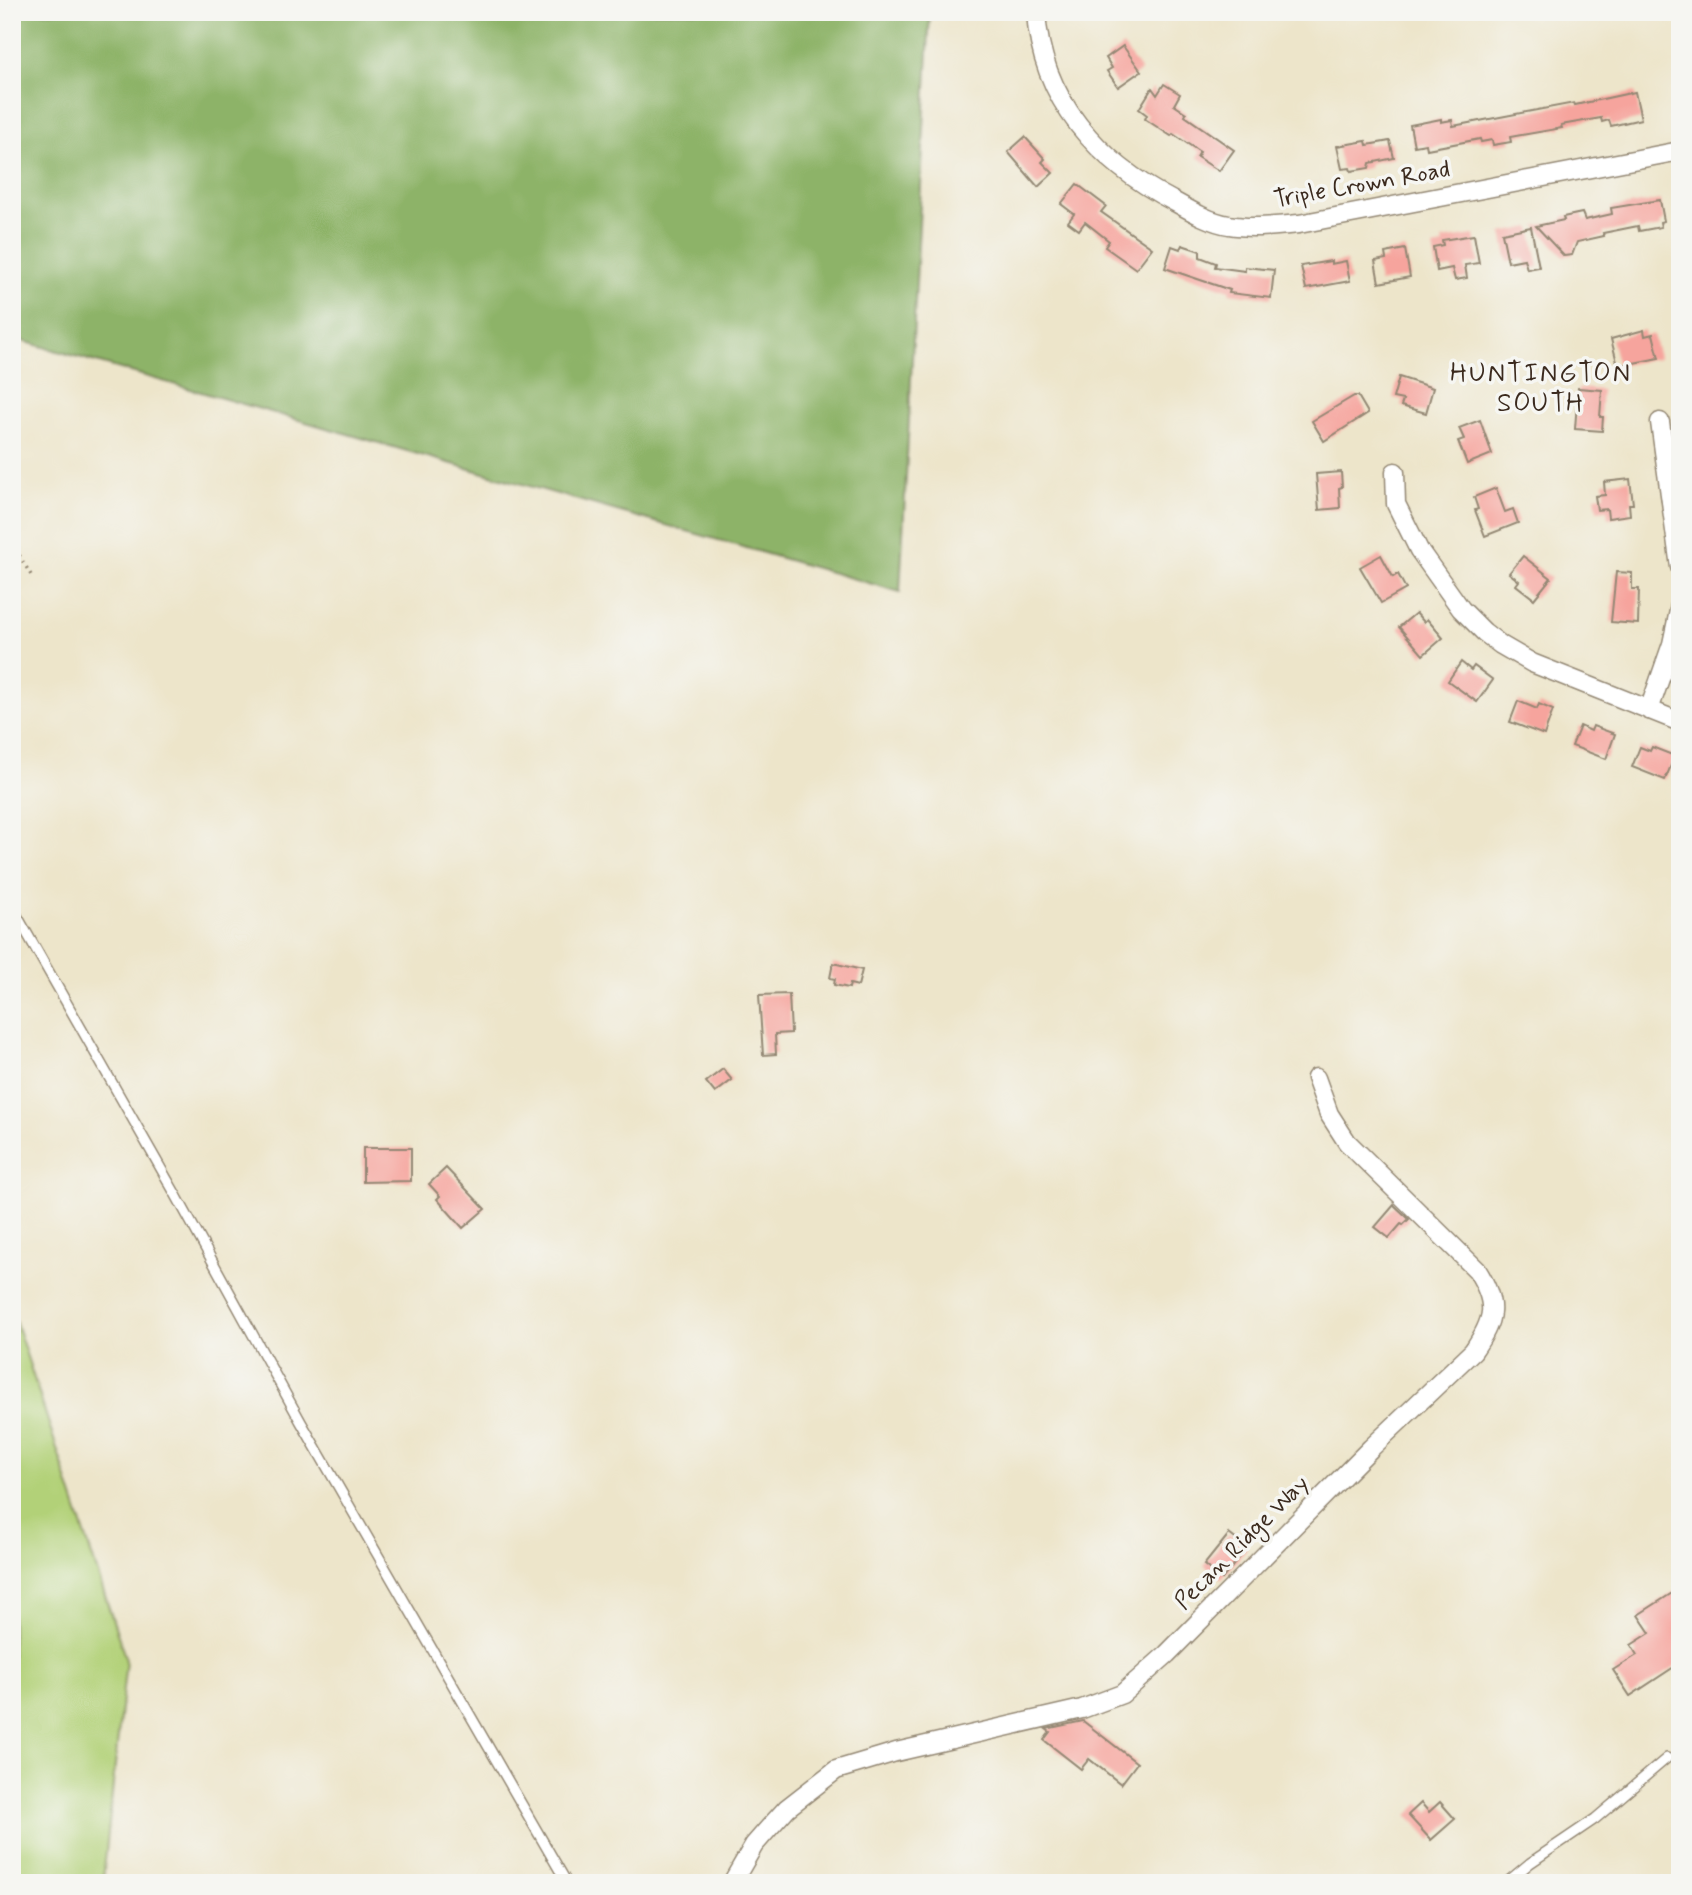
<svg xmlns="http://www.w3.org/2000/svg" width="1692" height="1895" viewBox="0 0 1692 1895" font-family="Mynerve,sans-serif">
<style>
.green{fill:#b2d178;stroke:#767e4b;stroke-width:2}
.forest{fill:#8db368;stroke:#646e43;stroke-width:2}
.building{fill:#f6a49d}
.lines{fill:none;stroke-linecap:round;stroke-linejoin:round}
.lane-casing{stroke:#948874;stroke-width:12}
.street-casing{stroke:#948874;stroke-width:21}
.path{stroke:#948874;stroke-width:3.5;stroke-dasharray:2 5;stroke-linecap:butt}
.lane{stroke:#fff;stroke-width:9}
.street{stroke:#fff;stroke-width:18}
.labels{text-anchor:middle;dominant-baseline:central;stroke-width:7;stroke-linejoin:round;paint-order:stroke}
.street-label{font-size:24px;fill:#3b2a1e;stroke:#f6f6f2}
.neighbourhood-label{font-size:26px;letter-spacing:2px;fill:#3b2a1e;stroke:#f6f6f2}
</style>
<rect width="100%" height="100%" fill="#f6f6f2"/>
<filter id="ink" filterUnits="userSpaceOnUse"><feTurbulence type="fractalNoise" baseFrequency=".0143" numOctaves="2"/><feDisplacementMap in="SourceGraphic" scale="14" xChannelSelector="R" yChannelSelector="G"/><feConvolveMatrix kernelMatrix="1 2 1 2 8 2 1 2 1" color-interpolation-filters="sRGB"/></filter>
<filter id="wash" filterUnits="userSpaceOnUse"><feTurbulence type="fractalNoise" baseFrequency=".00686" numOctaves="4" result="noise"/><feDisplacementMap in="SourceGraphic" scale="28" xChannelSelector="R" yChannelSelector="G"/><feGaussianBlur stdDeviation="1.57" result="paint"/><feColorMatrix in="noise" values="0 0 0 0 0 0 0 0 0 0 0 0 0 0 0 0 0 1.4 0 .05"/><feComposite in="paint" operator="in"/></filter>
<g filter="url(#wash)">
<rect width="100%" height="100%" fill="#ede5ca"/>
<polygon class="green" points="12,1311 126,1660 103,1880 12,1883"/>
<polygon class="forest" points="12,12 930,12 900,592 12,338"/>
<g id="blocks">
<g class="building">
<polygon points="1123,46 1141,71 1118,87 1107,71 1112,68 1106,58"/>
<polygon points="1164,84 1180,94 1174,105 1186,113 1185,116 1234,150 1219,171 1197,157 1200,152 1173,134 1171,136 1145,119 1147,115 1139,109 1152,88 1157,95"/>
<polygon points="1635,92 1641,119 1611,126 1609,120 1602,122 1601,118 1561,125 1562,128 1510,137 1511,142 1493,145 1492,140 1481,142 1480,139 1427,149 1426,144 1414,146 1410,125 1441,119 1441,122 1452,120 1453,126 1574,103 1575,105"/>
<polygon points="1025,137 1045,159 1042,162 1053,173 1038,187 1008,152"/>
<polygon points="1366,141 1367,145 1390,141 1394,158 1370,163 1369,168 1351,171 1350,168 1342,169 1337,146"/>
<polygon points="1077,184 1106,206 1101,212 1152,248 1136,269 1105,247 1109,241 1085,222 1079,230 1068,222 1074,214 1061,204"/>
<polygon points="1660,200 1664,221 1660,222 1661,227 1639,231 1638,226 1603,233 1604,236 1577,242 1572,255 1564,256 1536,226 1564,220 1563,217 1582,213 1585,220 1612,214 1611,208"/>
<polygon points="1531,227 1539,267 1527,269 1524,259 1508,262 1502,233"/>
<polygon points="1474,235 1479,263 1465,265 1467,278 1455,280 1452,268 1437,271 1433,247 1443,245 1442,240"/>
<polygon points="1182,245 1200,251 1200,257 1216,263 1215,267 1245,271 1245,267 1274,270 1271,298 1229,293 1230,290 1165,268 1172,246 1180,249"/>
<polygon points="1405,249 1410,277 1379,283 1375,261 1386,259 1385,253"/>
<polygon points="1331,261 1331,264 1346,261 1350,281 1306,289 1301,266"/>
<polygon points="1644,330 1645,336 1653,334 1659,358 1618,366 1611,339"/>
<polygon points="1399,377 1433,388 1426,413 1401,406 1403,400 1393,398"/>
<polygon points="1578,388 1602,390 1600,417 1603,417 1602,431 1575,429"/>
<polygon points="1354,396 1358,396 1368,413 1324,441 1312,421"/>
<polygon points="1480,420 1492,454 1467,464 1458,441 1464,439 1459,428"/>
<polygon points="1341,472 1342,487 1339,488 1340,508 1319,510 1316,474"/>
<polygon points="1630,479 1633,504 1629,504 1630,515 1608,518 1607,509 1597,510 1595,496 1605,495 1604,482"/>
<polygon points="1496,488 1505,512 1513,509 1518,523 1485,536 1475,510 1478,509 1474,497"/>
<polygon points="1381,555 1393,577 1398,574 1406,589 1381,603 1360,567"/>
<polygon points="1523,556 1551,578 1534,599 1516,585 1519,581 1509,573"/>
<polygon points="1616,572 1632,573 1632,589 1639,589 1638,624 1611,622"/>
<polygon points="1416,613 1424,622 1427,619 1443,638 1423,655 1399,627"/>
<polygon points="1461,662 1471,670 1474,666 1493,680 1477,702 1448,681"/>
<polygon points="1518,701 1537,709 1539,704 1553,710 1544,735 1510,722"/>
<polygon points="1580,726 1591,731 1593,726 1615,734 1606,759 1572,746"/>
<polygon points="1640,747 1650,751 1652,747 1675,756 1665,780 1632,767"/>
<polygon points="833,963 862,970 858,986 850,984 849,988 834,985 835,979 830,978"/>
<polygon points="789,994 791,1033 775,1034 776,1054 763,1055 759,995"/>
<polygon points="723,1069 732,1080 715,1093 706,1082"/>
<polygon points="363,1148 411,1148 411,1181 363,1182"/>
<polygon points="446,1168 485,1209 463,1228 437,1199 440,1196 429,1184"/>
<polygon points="1394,1205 1409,1219 1403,1225 1401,1224 1389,1238 1375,1227"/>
<polygon points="1229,1534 1247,1548 1222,1579 1204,1565"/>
<polygon points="1680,1588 1680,1663 1630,1696 1613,1670 1637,1655 1631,1645 1650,1633 1638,1615"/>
<polygon points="1083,1721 1137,1763 1121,1784 1089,1759 1081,1769 1044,1740 1050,1732 1046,1729"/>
<polygon points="1440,1802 1455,1819 1431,1840 1408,1815 1421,1803 1429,1812"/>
</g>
</g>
</g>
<g filter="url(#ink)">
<use href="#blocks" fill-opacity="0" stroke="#948874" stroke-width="2"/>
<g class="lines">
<defs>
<g id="lane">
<polyline points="12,907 176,1195 301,1422 567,1883"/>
<polyline points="1506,1883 1530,1863 1595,1819 1667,1758"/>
</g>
<g id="street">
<path d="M1036,12C1041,100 1099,163 1175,202C1191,211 1210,222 1229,225C1251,229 1276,226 1299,224L1680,151"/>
<polyline points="1660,422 1680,567"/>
<polyline points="1395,472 1396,504 1419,550 1461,609 1484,632 1501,645 1532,663 1680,722"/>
<polyline points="1649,710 1672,644 1680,606"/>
<path d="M732,1883L754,1845L768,1829L787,1808L836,1770L896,1752L1082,1709L1122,1694L1167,1654L1371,1448L1473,1351C1495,1319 1498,1304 1477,1270L1347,1142L1329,1114L1316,1078"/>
</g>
</defs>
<use href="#lane" class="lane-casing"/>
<use href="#street" class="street-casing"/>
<polyline class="path" points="12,543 31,575"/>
<use href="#lane" class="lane"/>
<use href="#street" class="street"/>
</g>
</g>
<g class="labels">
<g class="street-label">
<text transform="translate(1362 185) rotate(-10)">Triple Crown Road</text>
<text transform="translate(1242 1543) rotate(-45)">Pecan Ridge Way</text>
</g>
<g class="neighbourhood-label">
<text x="1541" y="374">HUNTINGTON<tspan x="1541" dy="30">SOUTH</tspan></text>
</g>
</g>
<rect width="1692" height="1895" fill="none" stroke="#f6f6f2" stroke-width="42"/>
</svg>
